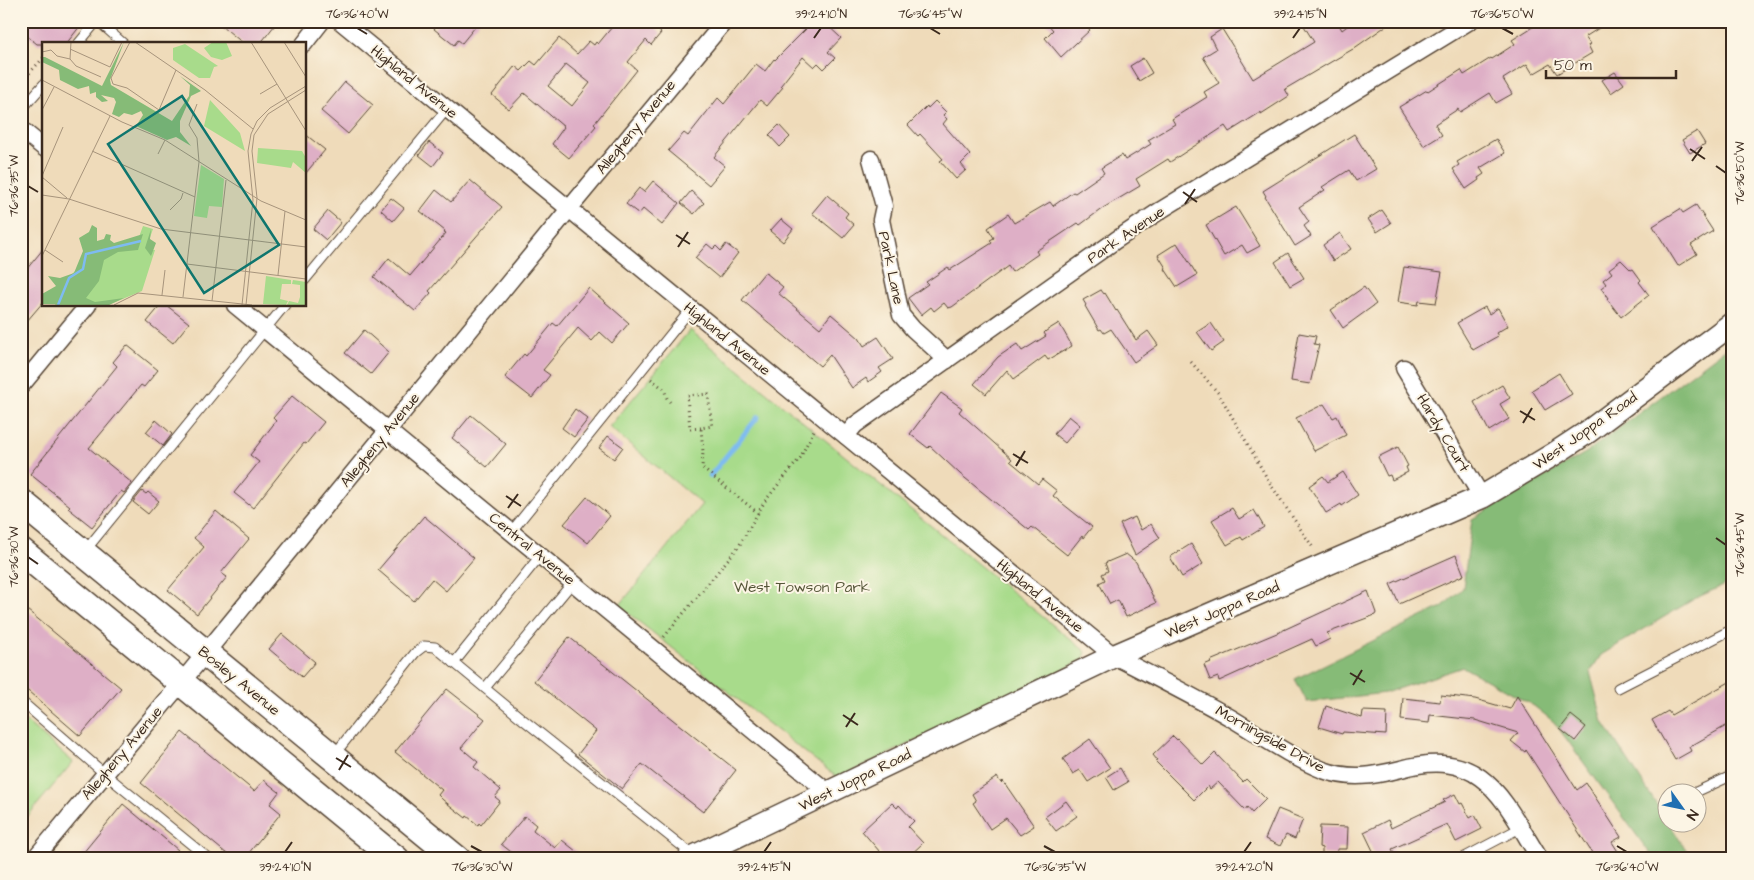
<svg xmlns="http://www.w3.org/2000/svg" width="1754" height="880" viewBox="0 0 1754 880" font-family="'Architects Daughter',sans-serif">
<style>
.green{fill:#a8db8b;stroke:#728254}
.forest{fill:#86bb77;stroke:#60724a}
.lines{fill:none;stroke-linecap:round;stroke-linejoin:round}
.stream{stroke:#7ebbf1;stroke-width:5}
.building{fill:#deafc6;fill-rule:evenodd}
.lane-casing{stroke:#564535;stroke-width:11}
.street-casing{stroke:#564535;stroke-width:19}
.secondary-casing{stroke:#564535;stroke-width:25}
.primary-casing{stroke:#564535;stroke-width:29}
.path{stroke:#564535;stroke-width:3;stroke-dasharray:1 4;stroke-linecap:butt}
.lane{stroke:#fff;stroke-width:9}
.street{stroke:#fff;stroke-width:16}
.secondary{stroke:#fff;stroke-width:22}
.primary{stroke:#fff;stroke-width:26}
.ticks{fill:none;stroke:#3b2a1e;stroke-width:2}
.labels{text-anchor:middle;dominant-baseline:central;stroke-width:4;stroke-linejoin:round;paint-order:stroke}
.street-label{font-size:15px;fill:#3b2a1e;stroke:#fcf5e5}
.park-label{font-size:15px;fill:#565639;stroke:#fcf5e5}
.inset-river{fill:none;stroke:#7ebbf1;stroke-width:2.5}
.inset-road{fill:none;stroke:#a7947c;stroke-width:1}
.view{fill:#0f766e;fill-opacity:0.15;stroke:#0f766e;stroke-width:2.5}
.inset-edge{fill:none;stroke:#3b2a1e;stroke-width:2.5}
.neatline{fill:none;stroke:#3b2a1e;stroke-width:2}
.ticks-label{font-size:12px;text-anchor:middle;fill:#3b2a1e}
</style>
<rect width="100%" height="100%" fill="#fcf5e5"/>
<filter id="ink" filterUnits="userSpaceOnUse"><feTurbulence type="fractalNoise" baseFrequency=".02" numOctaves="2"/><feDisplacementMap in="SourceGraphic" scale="10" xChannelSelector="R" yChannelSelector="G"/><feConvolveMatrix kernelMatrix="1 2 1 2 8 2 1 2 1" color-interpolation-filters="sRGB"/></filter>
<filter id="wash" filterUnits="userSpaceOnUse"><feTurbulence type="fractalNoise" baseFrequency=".0096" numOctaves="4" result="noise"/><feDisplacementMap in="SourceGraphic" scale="20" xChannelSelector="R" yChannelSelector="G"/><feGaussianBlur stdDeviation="1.12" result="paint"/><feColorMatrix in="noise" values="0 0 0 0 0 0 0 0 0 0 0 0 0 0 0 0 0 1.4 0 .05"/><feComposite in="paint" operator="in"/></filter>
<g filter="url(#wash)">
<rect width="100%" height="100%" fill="#efdbba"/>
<g class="green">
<polygon points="690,330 1086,652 1083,660 838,778 619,606 702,504 609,427"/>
<polygon points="21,717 73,762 21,824"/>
</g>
<polygon class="forest" points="1733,343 1733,581 1694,599 1601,655 1590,672 1603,722 1666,819 1666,822 1669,823 1692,859 1654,859 1554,722 1534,706 1463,667 1385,693 1307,702 1295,679 1442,607 1463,588 1472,519 1587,452"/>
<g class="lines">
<polyline class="stream" points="710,476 758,417"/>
</g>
<g id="blocks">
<g class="building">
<polygon points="21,21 84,21 66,44 37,44 21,31"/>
<polygon points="216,21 278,21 260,44 244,44"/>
<polygon points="441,21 480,21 462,43 458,40 454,45 434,29"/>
<path d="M617,21H649L661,33L651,45L646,40L628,62L637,70L594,124L596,126L569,158L552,144L564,127L524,93L509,109L492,95L515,66L521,71L531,61L536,65L559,38L577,54L589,41L594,45L596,42L598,44ZM566,64L590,83L572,106L548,86Z"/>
<polygon points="814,21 823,21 841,38 828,52 835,58 824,69 818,63 814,67 803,57 781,85 783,87 767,106 760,100 714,157 725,166 709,185 668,151 684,133 688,136 718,98 724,104 756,64 765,71 774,59 775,60"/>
<polygon points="1045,21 1082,21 1090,30 1061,57 1045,38 1053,30"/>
<polygon points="1301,21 1337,21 1342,30 1354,21 1393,21 1353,49 1285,89 1289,96 1261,114 1261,112 1229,132 1225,126 1170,162 1168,159 1136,179 1140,186 1103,208 1080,225 1078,223 1036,251 1038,254 1012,272 1008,266 952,307 948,308 944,303 934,311 931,307 921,315 908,298 928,284 926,282 948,267 950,270 992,243 990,240 994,238 988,228 1008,214 1014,223 1050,202 1053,206 1073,192 1075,193 1104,173 1101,168 1122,155 1125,160 1151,144 1148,140 1175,124 1172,119 1207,97 1204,92 1219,83 1203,57 1216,49 1210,37 1222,29 1253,79 1314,42"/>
<polygon points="1542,21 1610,21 1585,37 1590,44 1588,45 1592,53 1557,74 1550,64 1533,74 1527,64 1503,79 1512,94 1496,103 1490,93 1460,112 1458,109 1435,124 1442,135 1424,146 1399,107 1427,90 1428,91 1461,70 1464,75 1491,58 1492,59 1515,44 1512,40"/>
<polygon points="1143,58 1152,73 1139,81 1130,66"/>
<polygon points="1615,72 1624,84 1611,93 1602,80"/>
<polygon points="345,82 373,105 348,134 321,111"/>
<polygon points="935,101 946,112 943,115 947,119 943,124 970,155 961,164 966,170 956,179 940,161 943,159 920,134 918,136 908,125 927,106 928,108"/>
<polygon points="779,125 790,137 780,147 769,135"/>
<polygon points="1697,131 1705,144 1690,153 1682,140"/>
<polygon points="305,134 325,150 305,174"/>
<polygon points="1354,134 1376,169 1356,181 1349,170 1322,187 1325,190 1299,207 1309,222 1304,226 1311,236 1295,246 1265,197 1266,196 1263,191"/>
<polygon points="1496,139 1505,153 1480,168 1484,174 1478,178 1479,180 1466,189 1453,169 1459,165 1457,162"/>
<polygon points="429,142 443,153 433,166 419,155"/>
<polygon points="470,180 502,207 429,291 431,293 415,311 374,277 389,258 410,276 446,233 444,232 445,231 420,211 436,190 451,202"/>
<polygon points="653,181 679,203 662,225 643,209 639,214 626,204 639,188 644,192"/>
<polygon points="691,191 704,203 694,214 681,203"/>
<polygon points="827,195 848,213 845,217 854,225 843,238 812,213"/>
<polygon points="391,198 404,208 393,221 381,210"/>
<polygon points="1696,205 1713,231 1691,245 1697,254 1678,266 1653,226 1680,209 1683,213"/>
<polygon points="1236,207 1260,246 1247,253 1242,245 1224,256 1206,225"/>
<polygon points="1382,210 1391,223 1377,232 1368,219"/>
<polygon points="328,211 341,222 326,240 313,229"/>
<polygon points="781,219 793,229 783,242 770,231"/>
<polygon points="1340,233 1351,249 1333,261 1323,245"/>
<polygon points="1177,243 1197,275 1177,287 1165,269 1166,268 1158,255"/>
<polygon points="707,244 713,249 716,246 721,251 726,244 738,253 719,278 695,258"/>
<polygon points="44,248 44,301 21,328 21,276"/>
<polygon points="1288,253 1304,278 1290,286 1275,262"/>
<polygon points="1621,260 1631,270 1633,269 1641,280 1639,282 1649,295 1621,317 1607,299 1608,298 1601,288 1606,284 1603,280 1612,273 1609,269"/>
<polygon points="1404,267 1442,272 1436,303 1419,301 1418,305 1398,302"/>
<polygon points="765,272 783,287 778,293 820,328 831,314 859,338 864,346 878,337 893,359 879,368 882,372 868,382 866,378 852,388 830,355 820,366 742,300"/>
<polygon points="1364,287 1376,304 1343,328 1331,310"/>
<polygon points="589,288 629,323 612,343 600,332 592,341 578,328 543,370 550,375 532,398 505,377 524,354 526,356 553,323 557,326"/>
<polygon points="1101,290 1104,294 1105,293 1116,311 1117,310 1136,340 1148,331 1158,345 1134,362 1111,329 1104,333 1101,329 1099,330 1085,306 1086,305 1083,300"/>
<polygon points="161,305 166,305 189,323 173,343 147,322"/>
<polygon points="1485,307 1489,314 1498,308 1508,326 1496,333 1498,336 1473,350 1457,323"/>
<polygon points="1059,323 1072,346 1048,360 1045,356 1014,379 1007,370 986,394 974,384 998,357 1017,344 1022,351 1046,336 1044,333 1046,331"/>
<polygon points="1211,323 1224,342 1211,351 1197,332"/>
<polygon points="364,330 389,352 371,374 345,353"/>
<polygon points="1299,333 1316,336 1314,344 1319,345 1310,384 1291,381"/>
<polygon points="127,345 158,370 144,387 141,385 89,448 132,483 124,493 121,491 92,527 68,508 70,506 30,474 117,366 113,362"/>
<polygon points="1559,373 1572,394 1545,410 1532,390"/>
<polygon points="1502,385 1510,398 1500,404 1509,419 1489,431 1474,402"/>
<polygon points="941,393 962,408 959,412 1012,459 1010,461 1038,484 1042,479 1057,491 1053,496 1092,527 1083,538 1082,536 1067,555 1032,527 1029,530 960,474 930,446 928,448 910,434"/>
<polygon points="292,396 324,422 306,444 304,443 253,508 234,493 259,462 250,455 276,421 273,418"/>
<polygon points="1324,404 1333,418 1337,416 1346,435 1314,451 1296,418"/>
<polygon points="575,409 588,419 574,437 562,428"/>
<polygon points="471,415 506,444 487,467 452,438"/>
<polygon points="1069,416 1080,425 1065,443 1054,434"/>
<polygon points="156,420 172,434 163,446 146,432"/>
<polygon points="608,436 623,447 614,459 599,448"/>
<polygon points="1398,447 1408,466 1406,467 1408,472 1392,480 1390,475 1387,476 1378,457"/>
<polygon points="1343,472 1358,495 1342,506 1341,504 1326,513 1309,486 1323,476 1328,482"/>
<polygon points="142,491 146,494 148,492 159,501 148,514 133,502"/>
<polygon points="587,497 610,516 588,543 564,524"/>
<polygon points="1232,508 1239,519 1254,510 1264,527 1243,540 1241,537 1227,545 1212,520"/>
<polygon points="216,511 249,539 221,573 227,577 197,614 168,590 204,547 194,538"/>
<polygon points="424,516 474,558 446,591 432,579 414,601 378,570"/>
<polygon points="1135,517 1141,530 1151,524 1160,538 1135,555 1120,524"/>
<polygon points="1191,544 1203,564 1182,577 1170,557"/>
<polygon points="1126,554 1136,562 1156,603 1126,617 1118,600 1110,604 1099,583 1105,580 1102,574 1108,571 1105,563"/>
<polygon points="1456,555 1464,575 1399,604 1390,584"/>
<polygon points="1368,591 1376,613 1375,615 1327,633 1330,639 1316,646 1312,639 1219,681 1218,677 1210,680 1204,665 1211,662 1210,661 1277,633"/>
<polygon points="21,605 121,688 80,736 21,685"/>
<polygon points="282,634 315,662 302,677 269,649"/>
<polygon points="569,637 736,770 703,812 642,764 622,789 578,754 596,731 534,681"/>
<polygon points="1733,680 1733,722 1689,747 1691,751 1675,760 1652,720 1668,711 1671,715"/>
<polygon points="447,689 485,719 461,748 478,762 474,767 501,790 495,797 500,801 481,825 479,823 478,825 467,816 466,818 443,800 438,795 442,790 395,752"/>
<polygon points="1441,695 1475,699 1510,709 1517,696 1577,790 1586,783 1621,837 1612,842 1619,853 1609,859 1596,859 1526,750 1525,752 1511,741 1518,733 1475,720 1430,715 1429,723 1401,720 1403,698 1440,702"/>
<polygon points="1326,706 1362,718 1363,711 1387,712 1386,735 1343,732 1342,734 1319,727"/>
<polygon points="1571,715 1586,727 1575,741 1560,729"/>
<polygon points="182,732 254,791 264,780 279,792 270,804 281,813 244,859 233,859 141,783"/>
<polygon points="1173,736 1177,740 1178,739 1203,765 1215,753 1243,782 1246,779 1266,799 1252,813 1247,807 1245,810 1218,782 1210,789 1208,786 1194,800 1155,761 1157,760 1153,755"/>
<polygon points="1090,739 1110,768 1088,782 1080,770 1073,774 1063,759"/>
<polygon points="1120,768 1128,782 1114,790 1106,777"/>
<polygon points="997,777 1001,783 1003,781 1034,826 1020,835 1006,818 990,829 973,803 976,801 972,794"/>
<polygon points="1455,794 1460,804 1462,803 1470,818 1475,815 1482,829 1456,842 1447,824 1392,849 1394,853 1377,859 1364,832 1388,820 1391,828 1445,802 1443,800"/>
<polygon points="1066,801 1077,816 1056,831 1045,817"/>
<polygon points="892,803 897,808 899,805 914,821 908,827 923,843 906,859 886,859 862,831"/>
<polygon points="123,804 178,850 171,859 78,859"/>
<polygon points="1278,809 1303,819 1295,839 1286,835 1280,846 1265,839"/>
<polygon points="525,816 536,825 533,830 555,848 562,840 586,859 520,859 501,844"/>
<polygon points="1320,826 1348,827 1347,849 1337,849 1337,855 1322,854 1322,848 1319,847"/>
</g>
</g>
</g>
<g filter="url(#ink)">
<use href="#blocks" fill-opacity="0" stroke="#564535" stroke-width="1"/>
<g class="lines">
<defs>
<g id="lane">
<polyline points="98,21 124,44"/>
<polyline points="78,44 97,21"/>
<polyline points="21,110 44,84"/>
<polyline points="305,280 447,109"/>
<polyline points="511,532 691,309"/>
<polyline points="85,551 285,305"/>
<polyline points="454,663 540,556"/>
<polyline points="485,688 573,582"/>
<polyline points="1618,688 1733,629"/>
<polyline points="21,701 105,774 209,859"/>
<polyline points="334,755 415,653 424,646 435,647 521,718 693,855"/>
<polyline points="1696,792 1733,775"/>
<polyline points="1461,859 1520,828"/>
</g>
<g id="street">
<path d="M340,21L1114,656C1153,676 1193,696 1231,718C1261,736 1291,757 1323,770C1350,780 1374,776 1401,769C1483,746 1503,800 1540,859"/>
<polyline points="304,44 322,21"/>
<polyline points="21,129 44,148"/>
<polyline points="871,159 884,206 881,220 901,315 913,329 947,360"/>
<polyline points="235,305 829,793"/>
<polyline points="1404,368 1482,497"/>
<polyline points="21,386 88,305"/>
<polyline points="846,436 855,425 1116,240 1161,210 1470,21"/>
<polyline points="34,859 181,683 569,209 725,21"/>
</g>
<polyline id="secondary" points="689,859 1114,656 1482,497 1554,454 1589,431 1733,323"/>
<g id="primary">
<polyline points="21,502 457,859"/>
<polyline points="21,551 396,859"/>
</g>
</defs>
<use href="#lane" class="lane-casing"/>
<use href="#street" class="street-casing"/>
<use href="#secondary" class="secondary-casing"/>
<use href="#primary" class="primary-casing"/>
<g class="path">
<polyline points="26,77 44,57"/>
<polyline points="1191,362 1219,394 1271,485 1314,549"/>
<polyline points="651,379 664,389 667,398 670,402"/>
<polyline points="701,428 690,429 687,396 708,394 712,426 701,428 703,452 702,468 758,513"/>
<polyline points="664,637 739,546 765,501 800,458 814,430"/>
</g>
<use href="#lane" class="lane"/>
<use href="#street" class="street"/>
<use href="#secondary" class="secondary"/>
<use href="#primary" class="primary"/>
</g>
</g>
<path class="ticks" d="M357,28L367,34M930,28L940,34M1502,28L1513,34M814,38L821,28M1293,38L1300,28M1690,149L1705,159M1692,161L1702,147M1716,166L1726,173M28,186L38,192M1183,192L1197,202M1185,204L1195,189M676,235L690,244M678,247L688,232M1520,411L1535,420M1523,423L1532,408M1013,454L1028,463M1016,466L1025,451M506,496L521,506M508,508L518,494M1716,538L1726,545M28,557L38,564M1350,673L1365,682M1353,685L1362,670M843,715L858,725M846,727L855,713M336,758L351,767M339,770L348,755M471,846L482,852M1044,846L1055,852M1617,846L1627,852M285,852L292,842M764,852L771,842M1244,852L1251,842"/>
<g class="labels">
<g class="street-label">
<text transform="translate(414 82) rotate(39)">Highland Avenue</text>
<text transform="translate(636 127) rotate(-51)">Allegheny Avenue</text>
<text transform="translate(1126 235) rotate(-34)">Park Avenue</text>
<text transform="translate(891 268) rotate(78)">Park Lane</text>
<text transform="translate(727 339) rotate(39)">Highland Avenue</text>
<text transform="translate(1585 431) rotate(-35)">West Joppa Road</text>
<text transform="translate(1443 433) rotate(59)">Hardy Court</text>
<text transform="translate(380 440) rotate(-51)">Allegheny Avenue</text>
<text transform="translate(532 549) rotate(39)">Central Avenue</text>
<text transform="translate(1040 596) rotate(39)">Highland Avenue</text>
<text transform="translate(1222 610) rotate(-23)">West Joppa Road</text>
<text transform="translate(239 681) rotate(39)">Bosley Avenue</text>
<text transform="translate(1270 739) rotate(29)">Morningside Drive</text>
<text transform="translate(122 753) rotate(-50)">Allegheny Avenue</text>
<text transform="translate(855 780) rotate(-26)">West Joppa Road</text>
</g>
<g class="park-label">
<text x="802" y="587">West Towson Park</text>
</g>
</g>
<g transform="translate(42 42)">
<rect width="264" height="264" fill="#efdbba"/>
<path d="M171,0H184L190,14L180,18L169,15L162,6ZM143,2L176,24L172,25L168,36H157L131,18V6ZM168,58L198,91L203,109L162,84ZM216,106L260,109L264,116V131L251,120L249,126L215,121ZM159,123L182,137L180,165L167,164L165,176L152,174ZM101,184L111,187L104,207L113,208L100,249L66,263H13L25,237L32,230L55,210L93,206ZM224,234L249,238V242H240L238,257L246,259L244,263L221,262ZM251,238L264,240V263H245L247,259L256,261L258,255V243L250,242Z" fill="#a8db8b"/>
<path d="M82,0L68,38L69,43L130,79L147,54L148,43L138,34L159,49L149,54L138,79V90L149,104L134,95L125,98L94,84L101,73L99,69L90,73L82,71L77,75L70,72L74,60L72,56L59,53L66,59L60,60L54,55V50L48,52L47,44L36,47L18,38L17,28L0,20V15H3L60,44ZM50,183L55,186V199L62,197L64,192L69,193L68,198L72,201L101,192L96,208L76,210L62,218L57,239L44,256L53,260L82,256L67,263L0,262V252L14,244L6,234L18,236L32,231L41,209L37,196L47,190ZM109,187L108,197L114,201L109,214L103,206Z" fill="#86bb77"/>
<path class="inset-river" d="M16,263L27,236L41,227L44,212L99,199"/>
<path class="inset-road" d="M88,0L69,36L71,42L85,46L117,68L134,28M93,0L163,48L211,87M209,0L264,89M242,0L264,35M28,7L68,25L80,0M0,10L9,8L15,14L28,17L34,24L59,35M28,17L29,0M0,38L80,80L123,98L219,159L264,178M218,52L235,42M0,68L12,45M50,109L153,155M116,112L123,98M0,134L21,85M0,135L25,156M0,153L27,157L119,187L264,205M128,168L139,157L141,151M3,208L21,220M0,214L68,74M145,222L264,237M236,233L243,169M120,253L123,228M141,255L157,120L155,96L147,83L155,62M170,259L184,138M72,263L96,251L210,263M200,263L211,158L206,109L209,92L215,79L228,66L264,44M204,263L215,156L210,109L212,93L226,72L264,48"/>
<path class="view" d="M140,54L237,203L162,251L66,102Z"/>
<rect width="264" height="264" class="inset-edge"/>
</g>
<rect width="1754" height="880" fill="none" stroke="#fcf5e5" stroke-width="55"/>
<g transform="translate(1682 808) rotate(123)"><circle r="24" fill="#fcf5e5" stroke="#afa495"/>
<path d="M0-4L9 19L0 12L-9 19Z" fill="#1f6fb2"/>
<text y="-8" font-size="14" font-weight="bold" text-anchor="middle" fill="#3b2a1e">N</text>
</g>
<path d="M1546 70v8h130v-8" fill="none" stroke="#3b2a1e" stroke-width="2.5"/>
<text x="1554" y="70" font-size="15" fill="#3b2a1e" stroke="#fcf5e5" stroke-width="4" paint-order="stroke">50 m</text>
<rect x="28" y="28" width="1698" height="824" class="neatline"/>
<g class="ticks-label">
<text x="357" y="18">76°36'40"W</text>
<text x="821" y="18">39°24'10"N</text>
<text x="930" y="18">76°36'45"W</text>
<text x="1300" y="18">39°24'15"N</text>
<text x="1502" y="18">76°36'50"W</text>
<text transform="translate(1740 173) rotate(-90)" y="4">76°36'50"W</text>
<text transform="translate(14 186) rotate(-90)" y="4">76°36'35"W</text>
<text transform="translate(1740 545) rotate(-90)" y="4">76°36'45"W</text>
<text transform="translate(14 557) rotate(-90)" y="4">76°36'30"W</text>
<text x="285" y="871">39°24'10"N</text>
<text x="482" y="871">76°36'30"W</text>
<text x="764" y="871">39°24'15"N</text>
<text x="1055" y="871">76°36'35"W</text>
<text x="1244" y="871">39°24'20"N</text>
<text x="1627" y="871">76°36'40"W</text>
</g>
</svg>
